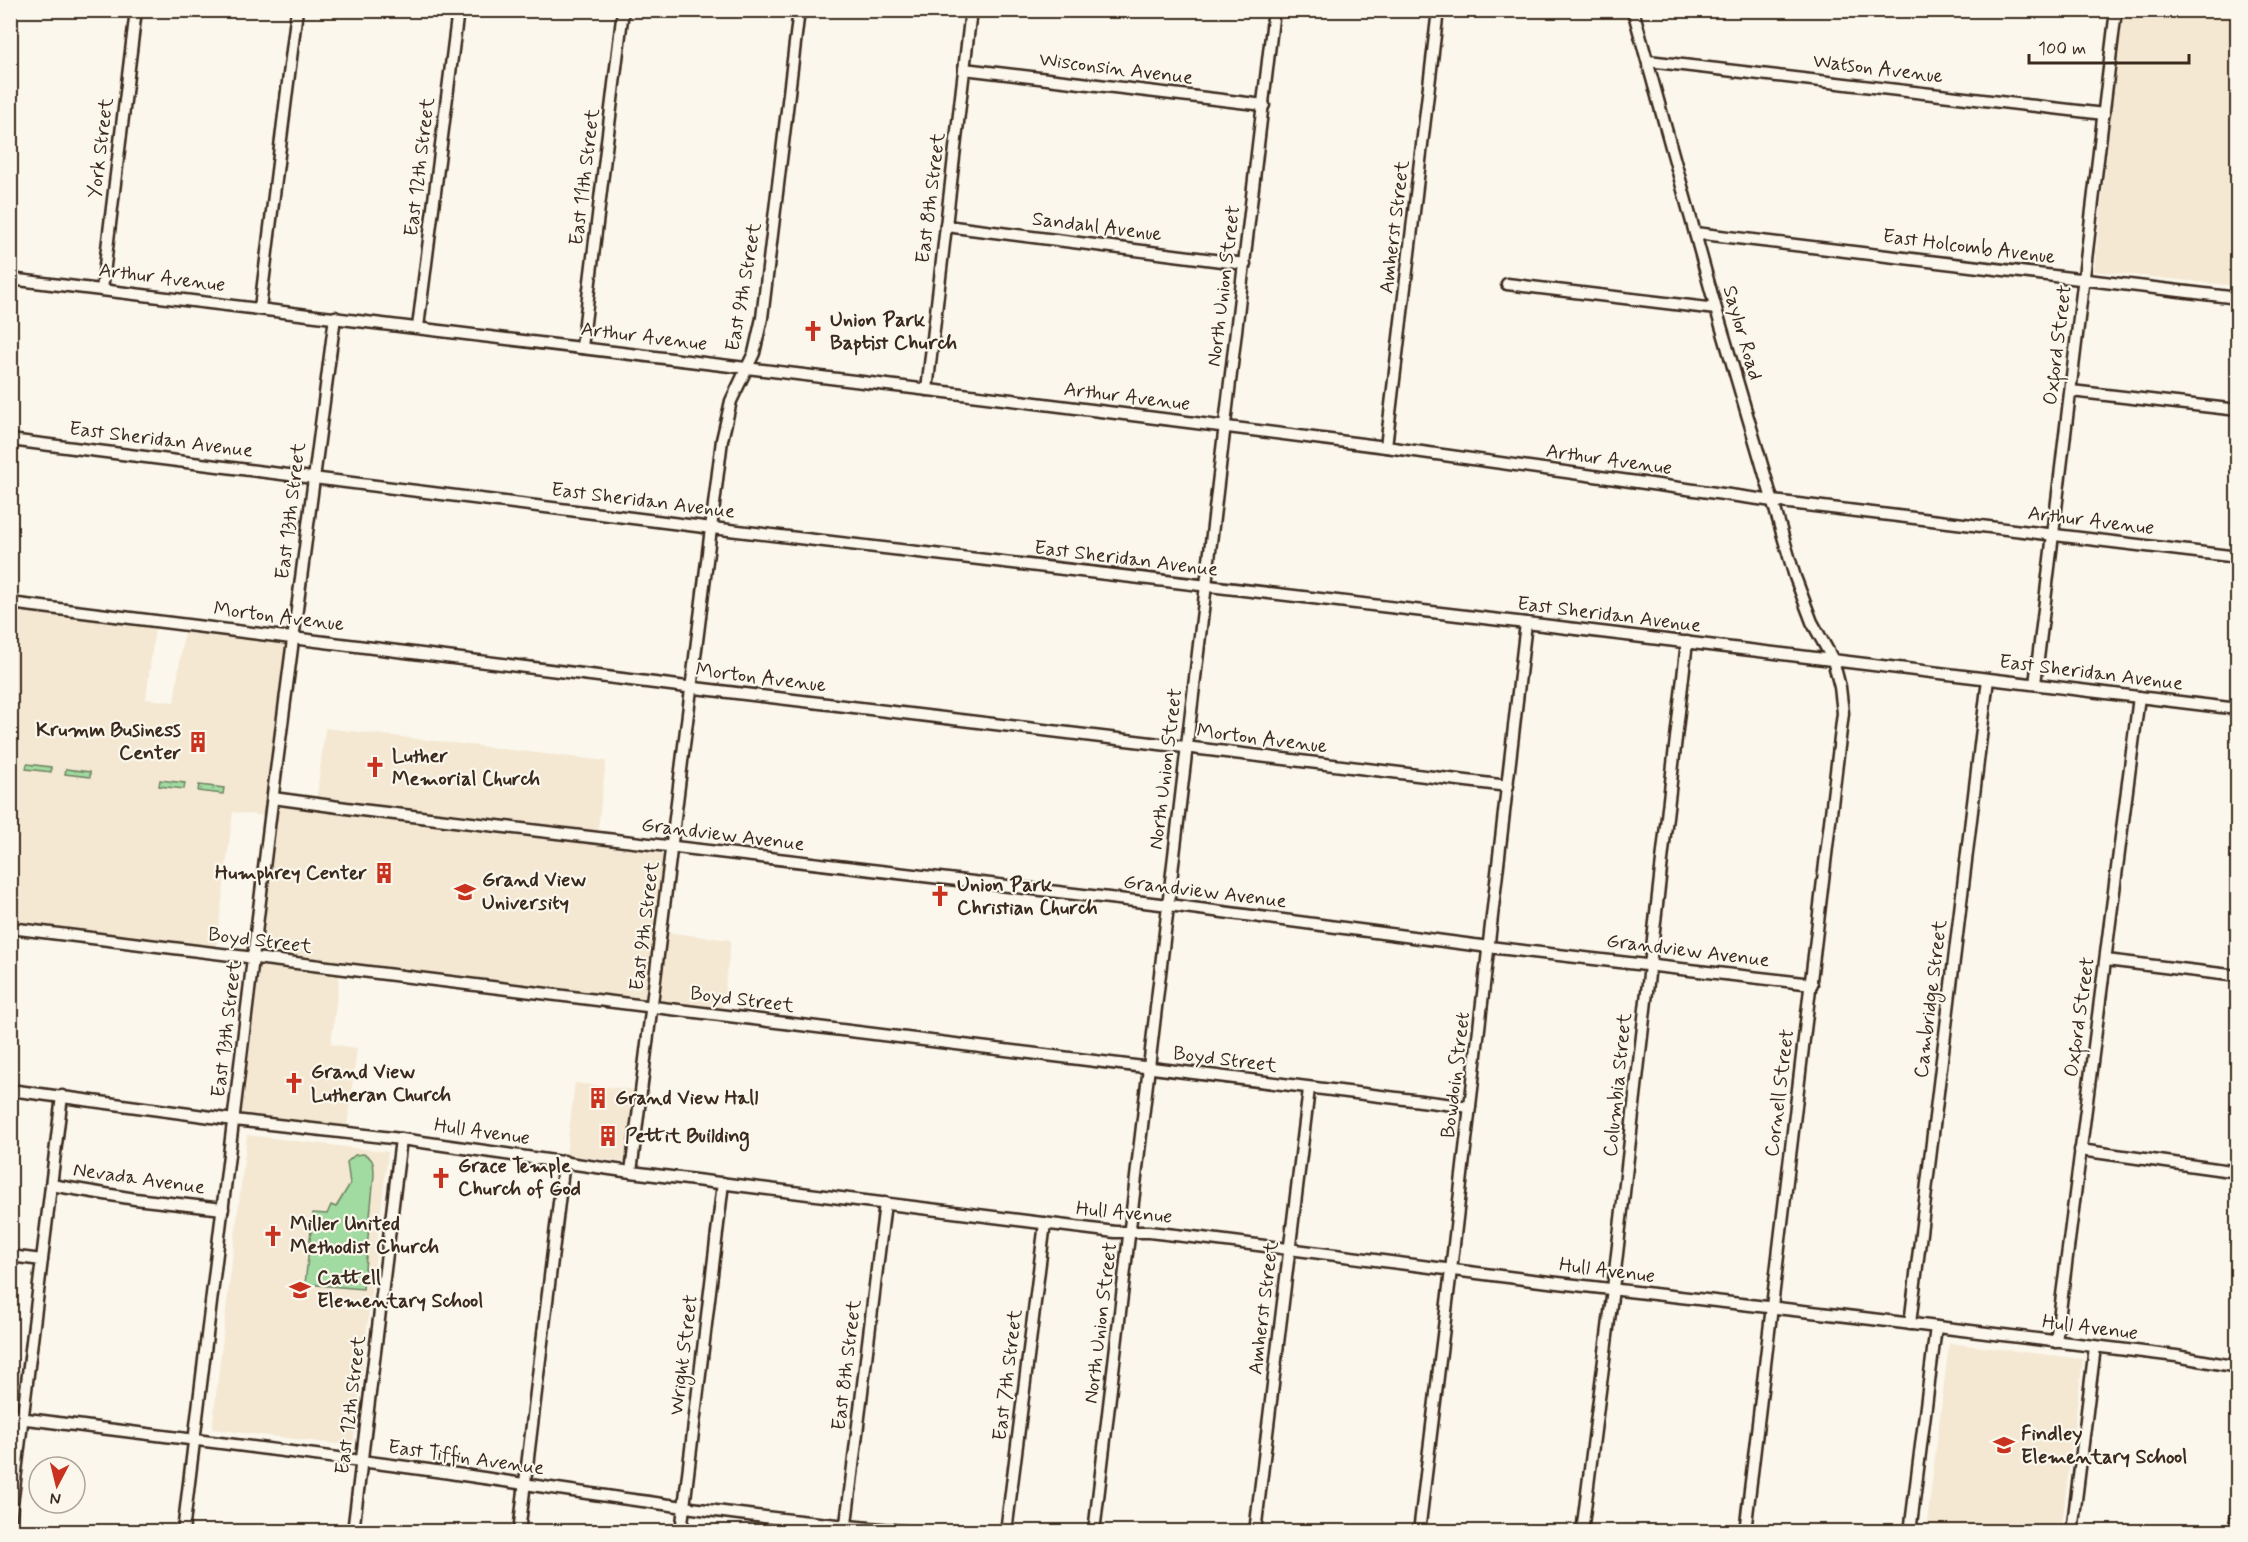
<svg xmlns="http://www.w3.org/2000/svg" width="2248" height="1542" viewBox="0 0 2248 1542" font-family="Mynerve,sans-serif">
<style>
.built{fill:#f4e8d3}
.park{fill:#a1dba1;stroke:#6e8260;stroke-width:1.5}
.garden{fill:url(#garden-dots);stroke:#6e8260;stroke-width:1.5}
.lines{fill:none;stroke-linecap:round;stroke-linejoin:round}
.minor-casing{stroke:#3b2a1e;stroke-width:15}
.minor{stroke:#fbf7ec;stroke-width:10}
.labels{text-anchor:middle;dominant-baseline:central;stroke-width:4.5;stroke-linejoin:round;paint-order:stroke}
.street-label{font-size:20px;fill:#3b2a1e;stroke:#fbf7ec}
.poi-label{font-size:20px;font-weight:bold;fill:#3b2a1e;stroke:#fbf7ec;text-anchor:start}
</style>
<defs>
<pattern id="garden-dots" width="8" height="8" patternUnits="userSpaceOnUse" patternTransform="scale(1.5)"><rect width="8" height="8" fill="#a1dba1"/><path d="M2 2h.1M6 6h.1" fill="none" stroke="#8cbc8a" stroke-width="1.8" stroke-linecap="round"/></pattern>
</defs>
<rect width="100%" height="100%" fill="#fbf7ec"/>
<filter id="ink" filterUnits="userSpaceOnUse"><feTurbulence type="fractalNoise" baseFrequency=".0167" numOctaves="2"/><feDisplacementMap in="SourceGraphic" scale="12" xChannelSelector="R" yChannelSelector="G"/><feConvolveMatrix kernelMatrix="1 2 1 2 8 2 1 2 1" color-interpolation-filters="sRGB"/></filter>
<g filter="url(#ink)">
<g class="built">
<polygon points="2123,11 2237,11 2237,286 2094,271"/>
<polygon points="11,610 155,627 146,699 174,702 184,632 283,643 287,646 269,805 315,811 325,728 606,761 596,845 659,853 663,856 655,931 731,940 722,1012 654,1003 633,1163 566,1155 575,1083 635,1090 646,1002 341,965 331,1044 357,1048 347,1127 243,1115 242,1110 278,818 233,812 216,949 11,923"/>
<polygon points="247,1135 388,1152 353,1446 212,1429"/>
<polygon points="1949,1343 2083,1359 2061,1531 1926,1531"/>
</g>
<path class="park" d="M363,1154C374,1157 374,1166 374,1175L363,1289L305,1284L313,1213L327,1214L331,1205L336,1207L350,1184L347,1162L355,1155Z"/>
<g class="garden">
<polygon points="27,764 51,767 51,772 26,769"/>
<polygon points="66,769 90,772 90,777 65,774"/>
<polygon points="160,780 185,783 184,789 159,786"/>
<polygon points="199,785 224,788 223,794 198,791"/>
</g>
<g class="lines">
<defs>
<g id="minor">
<polyline points="1633,10 1716,309 1795,577 1812,622 1833,660 1840,687 1843,713 1745,1532"/>
<polyline points="1648,61 2104,114"/>
<polyline points="964,69 1264,105"/>
<polyline points="946,226 1245,264"/>
<polyline points="1695,233 2238,298"/>
<polyline points="10,279 1028,402 1386,447 1773,501 2238,557"/>
<polyline points="1507,284 1716,309"/>
<polyline points="102,290 136,10"/>
<polyline points="260,308 297,10"/>
<polyline points="418,327 458,10"/>
<polyline points="582,347 623,10"/>
<polyline points="927,390 971,10"/>
<polyline points="2071,391 2238,410"/>
<polyline points="10,440 712,528 1526,623 2238,709"/>
<polyline points="1386,447 1438,10"/>
<path d="M10,603C239,630 467,660 695,688C966,722 1237,754 1508,786"/>
<polyline points="2035,684 2116,10"/>
<polyline points="273,798 361,810 1169,905 1489,947 1812,984"/>
<polyline points="10,928 1470,1107"/>
<polyline points="2106,960 2238,976"/>
<polyline points="10,1090 234,1120 401,1139 631,1172 1115,1232 1149,1232 1210,1239 1532,1280 1855,1317 2176,1356 2238,1367"/>
<polyline points="2080,1150 2238,1172"/>
<polyline points="631,1172 722,440 731,401 754,353 762,318 799,10"/>
<polyline points="51,1185 135,1199 223,1209"/>
<polyline points="10,1256 42,1260"/>
<polyline points="1910,1324 1988,679"/>
<polyline points="2056,1342 2139,697"/>
<polyline points="2236,1367 2238,1352"/>
<path d="M10,1417C155,1435 299,1452 443,1472C600,1495 757,1520 916,1532"/>
<polyline points="10,1521 62,1096"/>
<polyline points="183,1532 274,786 335,317"/>
<polyline points="353,1532 401,1139"/>
<polyline points="519,1532 564,1161"/>
<polyline points="681,1532 723,1183"/>
<polyline points="845,1532 885,1203"/>
<polyline points="1006,1532 1045,1223"/>
<polyline points="1094,1532 1274,10"/>
<polyline points="1255,1532 1309,1089"/>
<polyline points="1419,1532 1451,1270 1526,623"/>
<polyline points="1582,1532 1613,1289 1687,642"/>
<polyline points="1910,1532 1936,1327"/>
<polyline points="2072,1532 2095,1347"/>
<polyline points="2234,1532 2238,1508"/>
</g>
</defs>
<use href="#minor" class="minor-casing"/>
<use href="#minor" class="minor"/>
</g>
</g>
<defs>
<symbol id="church-bare" viewBox="-9 -9 18 18"><path d="M-1.2-6h2.4v3.5h3.3v2.4h-3.3V6h-2.4V-.1h-3.3v-2.4h3.3Z" fill="#c8321e" stroke="#fbf7ec" stroke-width="2.5" paint-order="stroke"/></symbol>
<symbol id="building-bare" viewBox="-9 -9 18 18"><path d="M-4-6H4V6H1V3H-1V6H-4ZM-2.5-4.3h1.7v1.8h-1.7ZM.8-4.3h1.7v1.8H.8ZM-2.5-1h1.7V.8h-1.7ZM.8-1h1.7V.8H.8Z" fill="#c8321e" stroke="#fbf7ec" stroke-width="2.5" paint-order="stroke"/></symbol>
<symbol id="university-bare" viewBox="-9 -9 18 18"><path d="M0-5L7-2L0 1L-7-2ZM-4 1L0 2.5L4 1V4Q0 6-4 4Z" fill="#c8321e" stroke="#fbf7ec" stroke-width="2.5" paint-order="stroke"/></symbol>
<symbol id="school-bare" viewBox="-9 -9 18 18"><path d="M0-5L7-2L0 1L-7-2ZM-4 1L0 2.5L4 1V4Q0 6-4 4Z" fill="#c8321e" stroke="#fbf7ec" stroke-width="2.5" paint-order="stroke"/></symbol>
</defs>
<g fill-rule="evenodd">
<use href="#church-bare" x="798" y="316" width="30" height="30"/>
<use href="#building-bare" x="183" y="727" width="30" height="30"/>
<use href="#church-bare" x="360" y="752" width="30" height="30"/>
<use href="#building-bare" x="369" y="858" width="30" height="30"/>
<use href="#university-bare" x="450" y="877" width="30" height="30"/>
<use href="#church-bare" x="925" y="881" width="30" height="30"/>
<use href="#church-bare" x="279" y="1068" width="30" height="30"/>
<use href="#building-bare" x="583" y="1083" width="30" height="30"/>
<use href="#building-bare" x="593" y="1121" width="30" height="30"/>
<use href="#church-bare" x="426" y="1163" width="30" height="30"/>
<use href="#church-bare" x="258" y="1221" width="30" height="30"/>
<use href="#school-bare" x="285" y="1275" width="30" height="30"/>
<use href="#school-bare" x="1989" y="1430" width="30" height="30"/>
</g>
<g class="labels">
<g class="street-label">
<text transform="translate(1116 69) rotate(7)">Wisconsin Avenue</text>
<text transform="translate(1878 69) rotate(7)">Watson Avenue</text>
<text transform="translate(101 148) rotate(-83)">York Street</text>
<text transform="translate(420 167) rotate(-83)">East 12th Street</text>
<text transform="translate(585 177) rotate(-83)">East 11th Street</text>
<text transform="translate(931 198) rotate(-83)">East 8th Street</text>
<text transform="translate(1097 227) rotate(7)">Sandahl Avenue</text>
<text transform="translate(1395 227) rotate(-83)">Amherst Street</text>
<text transform="translate(1969 247) rotate(7)">East Holcomb Avenue</text>
<text transform="translate(162 278) rotate(7)">Arthur Avenue</text>
<text transform="translate(1224 286) rotate(-83)">North Union Street</text>
<text transform="translate(744 287) rotate(-80)">East 9th Street</text>
<text transform="translate(1742 333) rotate(74)">Saylor Road</text>
<text transform="translate(644 337) rotate(7)">Arthur Avenue</text>
<text transform="translate(2058 345) rotate(-83)">Oxford Street</text>
<text transform="translate(1127 397) rotate(7)">Arthur Avenue</text>
<text transform="translate(161 440) rotate(7)">East Sheridan Avenue</text>
<text transform="translate(1609 460) rotate(8)">Arthur Avenue</text>
<text transform="translate(643 501) rotate(7)">East Sheridan Avenue</text>
<text transform="translate(291 511) rotate(-83)">East 13th Street</text>
<text transform="translate(2091 521) rotate(7)">Arthur Avenue</text>
<text transform="translate(1126 559) rotate(7)">East Sheridan Avenue</text>
<text transform="translate(1609 615) rotate(7)">East Sheridan Avenue</text>
<text transform="translate(279 617) rotate(7)">Morton Avenue</text>
<text transform="translate(2091 673) rotate(7)">East Sheridan Avenue</text>
<text transform="translate(761 678) rotate(7)">Morton Avenue</text>
<text transform="translate(1262 739) rotate(7)">Morton Avenue</text>
<text transform="translate(1166 769) rotate(-83)">North Union Street</text>
<text transform="translate(723 835) rotate(7)">Grandview Avenue</text>
<text transform="translate(1205 892) rotate(7)">Grandview Avenue</text>
<text transform="translate(645 926) rotate(-83)">East 9th Street</text>
<text transform="translate(260 941) rotate(7)">Boyd Street</text>
<text transform="translate(1688 951) rotate(7)">Grandview Avenue</text>
<text transform="translate(1931 999) rotate(-83)">Cambridge Street</text>
<text transform="translate(742 1000) rotate(7)">Boyd Street</text>
<text transform="translate(2080 1017) rotate(-82)">Oxford Street</text>
<text transform="translate(227 1029) rotate(-83)">East 13th Street</text>
<text transform="translate(1225 1060) rotate(7)">Boyd Street</text>
<text transform="translate(1456 1075) rotate(-83)">Bowdoin Street</text>
<text transform="translate(1618 1085) rotate(-84)">Columbia Street</text>
<text transform="translate(1780 1093) rotate(-83)">Cornell Street</text>
<text transform="translate(482 1132) rotate(8)">Hull Avenue</text>
<text transform="translate(139 1179) rotate(8)">Nevada Avenue</text>
<text transform="translate(1124 1213) rotate(5)">Hull Avenue</text>
<text transform="translate(1607 1271) rotate(7)">Hull Avenue</text>
<text transform="translate(1264 1308) rotate(-83)">Amherst Street</text>
<text transform="translate(1101 1323) rotate(-83)">North Union Street</text>
<text transform="translate(2090 1328) rotate(7)">Hull Avenue</text>
<text transform="translate(684 1355) rotate(-83)">Wright Street</text>
<text transform="translate(847 1365) rotate(-83)">East 8th Street</text>
<text transform="translate(1008 1375) rotate(-83)">East 7th Street</text>
<text transform="translate(351 1405) rotate(-83)">East 12th Street</text>
<text transform="translate(466 1458) rotate(8)">East Tiffin Avenue</text>
</g>
<g class="poi-label">
<text x="830" y="320">Union Park<tspan x="830" dy="23">Baptist Church</tspan></text>
<text x="181" y="730" text-anchor="end">Krumm Business<tspan x="181" dy="23">Center</tspan></text>
<text x="392" y="756">Luther<tspan x="392" dy="23">Memorial Church</tspan></text>
<text x="367" y="873" text-anchor="end">Humphrey Center</text>
<text x="482" y="880">Grand View<tspan x="482" dy="23">University</tspan></text>
<text x="957" y="885">Union Park<tspan x="957" dy="23">Christian Church</tspan></text>
<text x="311" y="1072">Grand View<tspan x="311" dy="23">Lutheran Church</tspan></text>
<text x="615" y="1098">Grand View Hall</text>
<text x="625" y="1136">Pettit Building</text>
<text x="458" y="1166">Grace Temple<tspan x="458" dy="23">Church of God</tspan></text>
<text x="290" y="1224">Miller United<tspan x="290" dy="23">Methodist Church</tspan></text>
<text x="317" y="1278">Cattell<tspan x="317" dy="23">Elementary School</tspan></text>
<text x="2021" y="1434">Findley<tspan x="2021" dy="23">Elementary School</tspan></text>
</g>
</g>
<rect width="2248" height="1542" fill="none" stroke="#fbf7ec" stroke-width="36"/>
<rect x="18" y="18" width="2212" height="1506" fill="none" stroke="#3b2a1e" stroke-width="2" filter="url(#ink)"/>
<g transform="translate(57 1485) rotate(187)"><circle r="28" fill="#fbf7ec" stroke="#aea59a" stroke-width="1.5"/>
<path d="M0-4.5L10 22L0 15L-10 22Z" fill="#c8321e"/>
<text y="-9" font-size="16" font-weight="bold" text-anchor="middle" fill="#3b2a1e">N</text>
</g>
<path d="M2029 54v9h160v-9" fill="none" stroke="#3b2a1e" stroke-width="3"/>
<text x="2038" y="54" font-size="18" fill="#3b2a1e" stroke="#fbf7ec" stroke-width="4.5" paint-order="stroke">100 m</text>
</svg>
